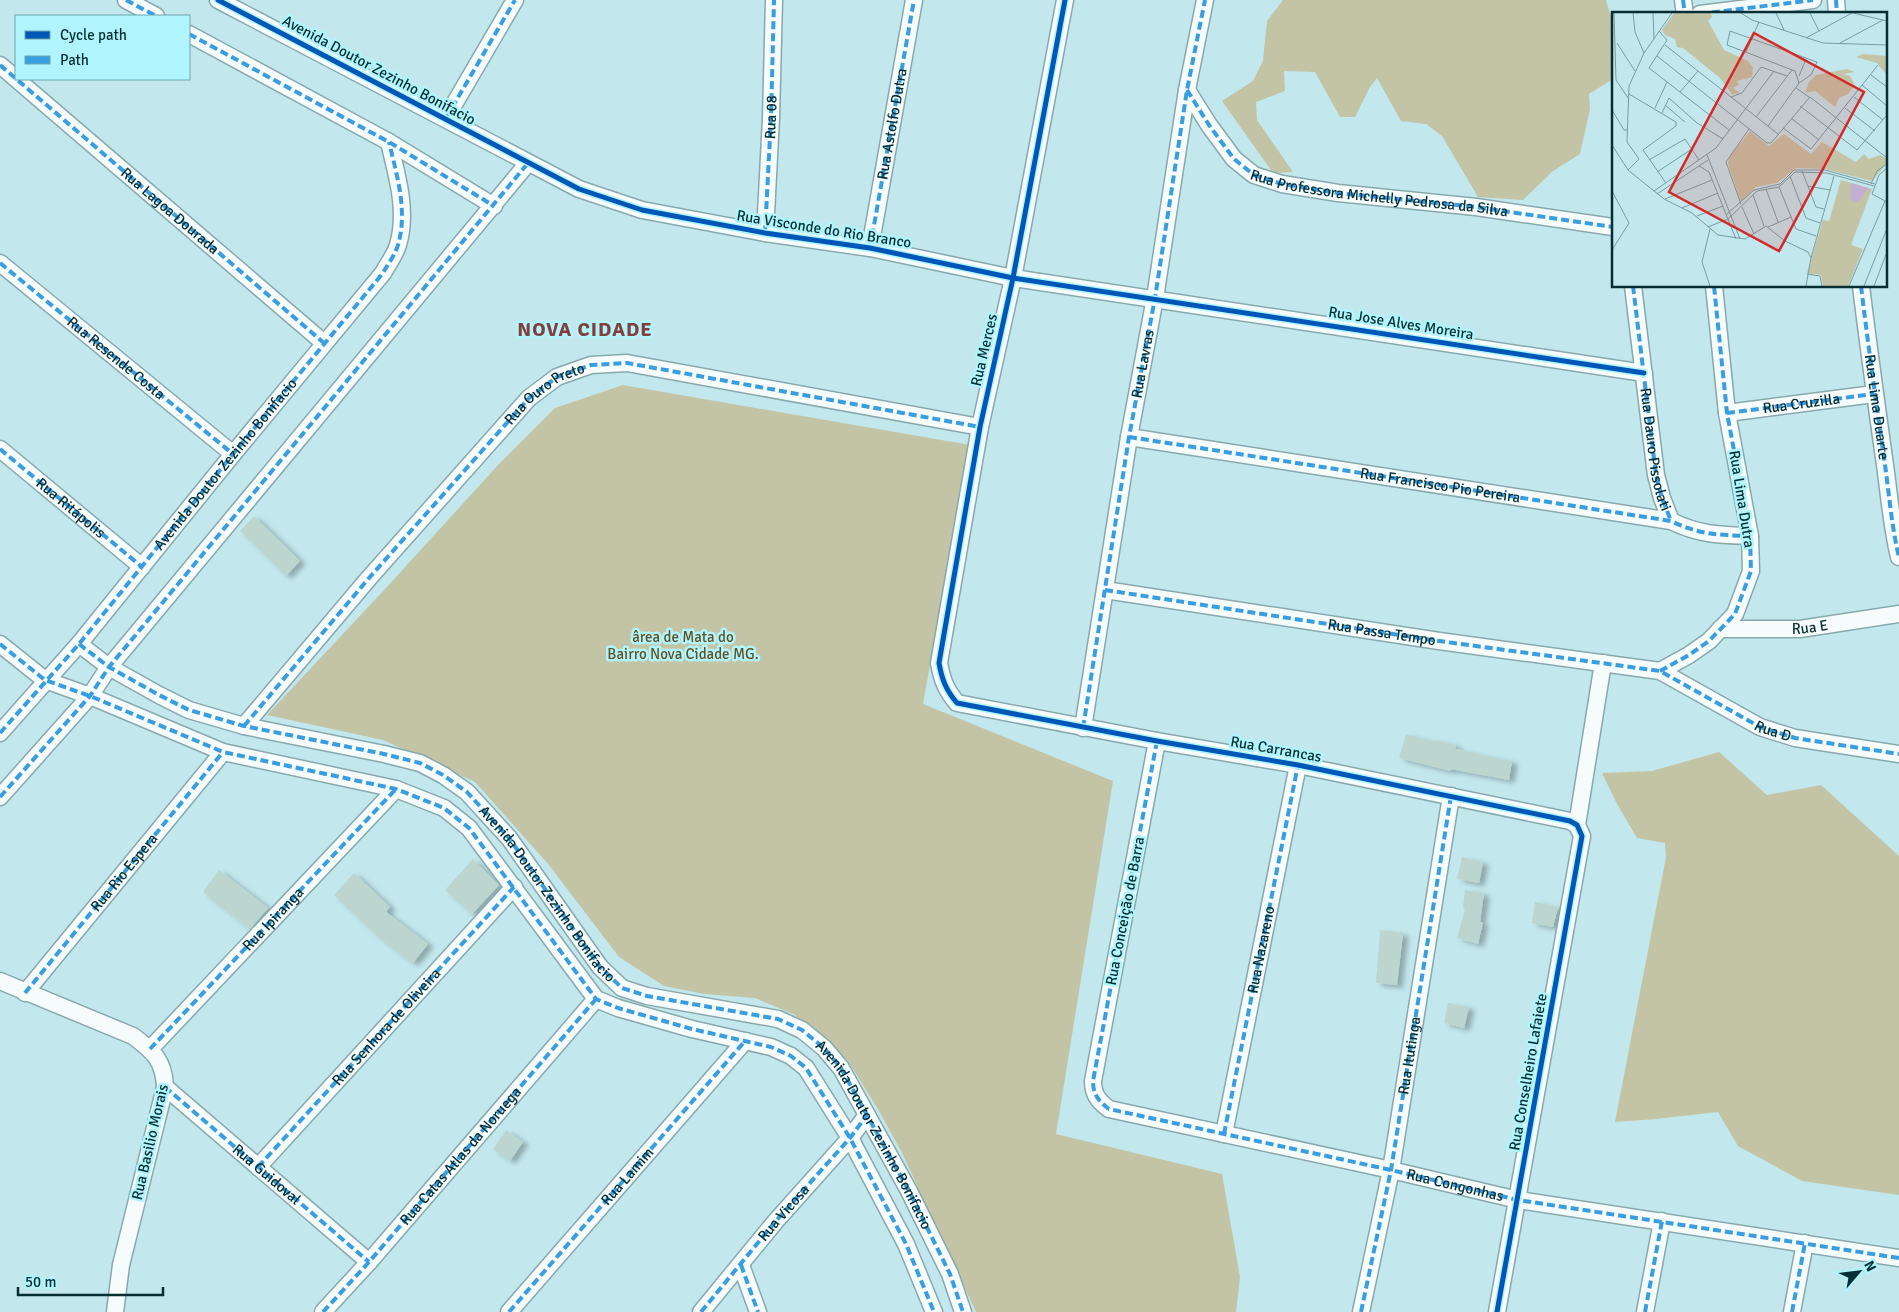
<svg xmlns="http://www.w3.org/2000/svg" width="1899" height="1312" viewBox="0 0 1899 1312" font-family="Signika,sans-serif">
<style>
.forest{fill:#c3c4a5}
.building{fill:#bcd6cf;filter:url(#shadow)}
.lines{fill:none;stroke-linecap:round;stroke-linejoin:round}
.minor-casing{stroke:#87a9ae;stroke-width:19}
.minor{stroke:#f6fbfc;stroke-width:16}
.quiet{stroke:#399de2;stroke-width:4;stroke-dasharray:8 4;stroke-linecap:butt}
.cycleway-casing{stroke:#b0f5fd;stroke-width:8}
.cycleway{stroke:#0057b8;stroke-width:5}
.labels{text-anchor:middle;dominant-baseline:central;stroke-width:5;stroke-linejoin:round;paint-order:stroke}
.street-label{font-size:15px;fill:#062f33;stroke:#b0f5fd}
.park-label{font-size:15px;fill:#644f20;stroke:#b0f5fd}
.district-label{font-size:20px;font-weight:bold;letter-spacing:1px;fill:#863e3a;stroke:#b0f5fd}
.inset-road{fill:none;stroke:#779da2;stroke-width:1}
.view{fill:#d62828;fill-opacity:0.15;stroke:#d62828;stroke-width:2.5}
.inset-edge{fill:none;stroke:#062f33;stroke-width:2.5}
</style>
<defs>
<filter id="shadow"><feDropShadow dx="5.5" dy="3" stdDeviation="2.5" flood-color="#0004"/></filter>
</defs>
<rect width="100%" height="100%" fill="#c2e7ec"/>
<g class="forest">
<polygon points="1283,0 1606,0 1612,21 1613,79 1589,94 1590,109 1580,154 1553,171 1523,200 1478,197 1442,136 1426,124 1401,121 1377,78 1370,87 1355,117 1340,117 1315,72 1284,71 1285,91 1256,102 1257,120 1293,172 1273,173 1222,101 1253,81 1263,61 1267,21"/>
<polygon points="623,385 970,445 923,704 1113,781 1056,1134 1222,1174 1240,1277 1236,1312 976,1312 902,1153 879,1111 848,1061 815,1029 793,1014 755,998 704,994 664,986 619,957 549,865 475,782 383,740 267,715 386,588 499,464 555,408"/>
<polygon points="1719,752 1767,795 1821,785 1899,856 1899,1195 1802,1181 1738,1146 1718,1112 1656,1119 1615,1122 1666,857 1665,843 1637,838 1617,804 1602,773 1652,771"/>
</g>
<g class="building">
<polygon points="254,516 300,561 286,576 240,531"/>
<polygon points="1406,734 1434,742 1435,740 1456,745 1456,749 1512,761 1509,780 1451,769 1451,771 1399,758"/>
<polygon points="1462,857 1483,862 1479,883 1457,879"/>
<polygon points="473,859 499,885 472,914 445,890"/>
<polygon points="219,870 268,908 250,929 203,892"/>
<polygon points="354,873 390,907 386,912 428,944 413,963 381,939 334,895"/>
<polygon points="1465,890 1484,893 1480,922 1483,922 1478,944 1457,938 1465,909 1463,908"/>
<polygon points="1535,902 1558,907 1553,927 1532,923"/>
<polygon points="1380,930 1403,933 1397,985 1376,983"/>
<polygon points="1448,1003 1469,1007 1464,1028 1444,1023"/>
<polygon points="506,1130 523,1142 510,1161 493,1149"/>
</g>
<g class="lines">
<defs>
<g id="minor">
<polyline points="126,0 156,16"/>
<polyline points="218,0 579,189 642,210 765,233 870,248 1013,278 1644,373"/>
<path d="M1065,0L1013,278L980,427L939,663C942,680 946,690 957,703L1157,741L1298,765L1570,821L1577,825L1582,836L1497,1312"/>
<polyline points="1683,0 1685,14"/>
<polyline points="1836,0 1837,14"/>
<polyline points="1700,14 1813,0"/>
<polyline points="189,34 389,142 494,206"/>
<polyline points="0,65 324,343"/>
<path id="s1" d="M1187,90L1209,125L1234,159L1254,175L1282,184L1338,193L1476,207L1613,227"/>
<polyline points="446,118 515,0"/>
<polyline points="765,233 771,118 774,0"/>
<polyline points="870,248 914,0"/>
<polyline points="0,263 233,454"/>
<polyline points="1633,286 1656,475 1662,498 1671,521"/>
<path d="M1861,286C1868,344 1876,401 1884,458C1889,491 1891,524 1899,557"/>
<polyline points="1727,413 1874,394"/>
<path d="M1129,437L1671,521C1700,535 1719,535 1750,536"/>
<path id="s2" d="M0,449L142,567"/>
<path id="s3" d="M1105,590L1439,641L1660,671L1760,727L1795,738L1899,754"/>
<path id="s4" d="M1720,629H1800L1899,614"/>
<polyline points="0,644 45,680 90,696 223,752 396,789 444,808 469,828 596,999 618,1008 692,1029 771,1047 791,1056 806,1068 850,1138 906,1244 934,1312"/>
<polyline points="79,644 109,667 159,695 189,710 244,726 384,754 420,763 443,775 467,792 509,838 600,967 622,988 647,996 778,1019 802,1030 824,1048 841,1068 909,1191 950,1274 963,1312"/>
<polyline points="1660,671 1689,655 1709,641 1735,614 1751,571 1750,536 1727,413 1714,286"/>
<path id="s5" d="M244,726L369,578L529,398L557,377L591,365L627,363L980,427"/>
<path id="s6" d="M1083,728L1129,437L1155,298L1187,90L1205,0"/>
<path d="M0,733L79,644L233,454L383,273C388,264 395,255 398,245C408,211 397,176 389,142"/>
<path d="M1157,741L1093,1081C1093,1094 1098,1101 1109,1109L1391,1170L1518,1200L1899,1258"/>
<polyline points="0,797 90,696 109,667 528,163"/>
<polyline points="1577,825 1603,663"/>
<path d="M0,981L133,1036C153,1051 164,1060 165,1087L121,1265L115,1312"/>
<polyline points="25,993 223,752"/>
<path id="s7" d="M150,1049L396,789"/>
<polyline points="165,1087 369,1262"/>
<polyline points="1224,1134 1298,765"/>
<polyline points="258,1167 514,887"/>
<polyline points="741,1265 758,1312"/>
<path id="s8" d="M323,1312L369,1262L596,999"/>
<polyline points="509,1312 745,1041"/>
<polyline points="701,1312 775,1222 850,1138 867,1115"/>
<polyline points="1361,1312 1391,1170 1451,796"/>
<polyline points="1645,1312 1662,1221"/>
<polyline points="1792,1312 1805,1243"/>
</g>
</defs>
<use href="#minor" class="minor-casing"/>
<use href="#minor" class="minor"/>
<g class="quiet">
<polyline points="126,0 156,16"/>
<polyline points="1683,0 1685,14"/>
<polyline points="1836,0 1837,14"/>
<polyline points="1700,14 1813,0"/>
<polyline points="189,34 389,142 494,206"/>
<path id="s9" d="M0,65L324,343"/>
<polyline points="1187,90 1209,125 1234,159 1254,175 1282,184 1338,193 1476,207 1613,227"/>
<polyline points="446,118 515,0"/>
<path id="s10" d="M765,233L771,118L774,0"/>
<path id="s11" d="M870,248L914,0"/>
<path id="s12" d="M0,263L233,454"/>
<path id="s13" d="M1633,286L1656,475L1662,498L1671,521"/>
<path id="s14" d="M1861,286C1868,344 1876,401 1884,458C1889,491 1891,524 1899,557"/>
<path id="s15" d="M1727,413L1874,394"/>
<path id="s16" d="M1129,437L1671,521C1700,535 1719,535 1750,536"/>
<polyline points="0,449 142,567"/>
<polyline points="1105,590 1439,641 1660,671 1760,727 1795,738 1899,754"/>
<polyline points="0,644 45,680 90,696 223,752 396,789 444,808 469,828 596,999 618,1008 692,1029 771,1047 791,1056 806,1068 850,1138 906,1244 934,1312"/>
<path id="s17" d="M79,644L109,667L159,695L189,710L244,726L384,754L420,763L443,775L467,792L509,838L600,967L622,988L647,996L778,1019L802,1030L824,1048L841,1068L909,1191L950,1274L963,1312"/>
<polyline points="1660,671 1689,655 1709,641 1735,614 1751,571 1750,536 1727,413 1714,286"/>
<polyline points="244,726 369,578 529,398 557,377 591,365 627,363 980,427"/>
<polyline points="1083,728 1129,437 1155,298 1187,90 1205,0"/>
<path id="s18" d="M0,733L79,644L233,454L383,273C388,264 395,255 398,245C408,211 397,176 389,142"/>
<path id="s19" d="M1157,741L1093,1081C1093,1094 1098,1101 1109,1109L1391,1170L1518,1200L1899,1258"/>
<polyline points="0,797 90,696 109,667 528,163"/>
<path id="s20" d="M25,993L223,752"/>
<polyline points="150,1049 396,789"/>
<path id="s21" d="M165,1087L369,1262"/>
<path id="s22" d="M1224,1134L1298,765"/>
<path id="s23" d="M258,1167L514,887"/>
<polyline points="741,1265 758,1312"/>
<polyline points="323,1312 369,1262 596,999"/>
<path id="s24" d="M509,1312L745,1041"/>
<path id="s25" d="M701,1312L775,1222L850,1138L867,1115"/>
<path id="s26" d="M1361,1312L1391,1170L1451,796"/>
<polyline points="1645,1312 1662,1221"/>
<polyline points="1792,1312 1805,1243"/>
</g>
<defs>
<g id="cycleway">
<polyline points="218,0 579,189 642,210 765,233 870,248 1013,278 1644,373"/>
<path d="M1065,0L1013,278L980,427L939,663C942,680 946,690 957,703L1157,741L1298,765L1570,821L1577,825L1582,836L1497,1312"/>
</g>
</defs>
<use href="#cycleway" class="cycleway-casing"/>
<use href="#cycleway" class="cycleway"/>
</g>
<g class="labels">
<g class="street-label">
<text transform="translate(379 70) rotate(28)">Avenida Doutor Zezinho Bonifacio</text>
<text stroke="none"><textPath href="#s10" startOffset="116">Rua 08</textPath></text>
<text stroke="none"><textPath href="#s11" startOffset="126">Rua Astolfo Dutra</textPath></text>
<text stroke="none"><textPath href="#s1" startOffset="236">Rua Professora Michelly Pedrosa da Silva</textPath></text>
<text stroke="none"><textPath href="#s9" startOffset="224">Rua Lagoa Dourada</textPath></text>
<text transform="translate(824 229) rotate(9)">Rua Visconde do Rio Branco</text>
<text transform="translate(1401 323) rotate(9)">Rua Jose Alves Moreira</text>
<text transform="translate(984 350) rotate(-77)">Rua Merces</text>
<text stroke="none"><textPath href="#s12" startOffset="150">Rua Resende Costa</textPath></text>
<text stroke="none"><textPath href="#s6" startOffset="369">Rua Lavras</textPath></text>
<text stroke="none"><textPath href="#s5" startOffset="450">Rua Ouro Preto</textPath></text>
<text stroke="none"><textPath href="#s15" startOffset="75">Rua Cruzilla</textPath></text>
<text stroke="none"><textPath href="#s14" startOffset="122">Rua Lima Duarte</textPath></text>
<text stroke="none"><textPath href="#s13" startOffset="165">Rua Dauro Pissolati</textPath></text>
<text stroke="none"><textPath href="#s18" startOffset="351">Avenida Doutor Zezinho Bonifacio</textPath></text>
<text stroke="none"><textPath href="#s16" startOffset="315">Rua Francisco Pio Pereira</textPath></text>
<text transform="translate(1742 499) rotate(81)">Rua Lima Dutra</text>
<text stroke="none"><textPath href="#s2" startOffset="92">Rua Ritápolis</textPath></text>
<text stroke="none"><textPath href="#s4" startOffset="90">Rua E</textPath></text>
<text stroke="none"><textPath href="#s3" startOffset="280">Rua Passa Tempo</textPath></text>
<text stroke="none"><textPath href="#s3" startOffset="689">Rua D</textPath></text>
<text transform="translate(1276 749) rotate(10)">Rua Carrancas</text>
<text stroke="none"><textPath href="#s20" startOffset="156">Rua Rio Espera</textPath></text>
<text stroke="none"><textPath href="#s17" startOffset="551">Avenida Doutor Zezinho Bonifacio</textPath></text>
<text transform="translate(1125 911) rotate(-79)">Rua Conceição de Barra</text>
<text stroke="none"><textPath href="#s7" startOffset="179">Rua Ipiranga</textPath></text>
<text stroke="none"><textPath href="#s22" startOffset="188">Rua Nazareno</textPath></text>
<text stroke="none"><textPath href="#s23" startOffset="190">Rua Senhora de Oliveira</textPath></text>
<text stroke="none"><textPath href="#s26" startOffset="261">Rua Itutinga</textPath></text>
<text transform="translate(1528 1072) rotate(-80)">Rua Conselheiro Lafaiete</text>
<text stroke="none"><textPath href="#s17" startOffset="986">Avenida Doutor Zezinho Bonifacio</textPath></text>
<text transform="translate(150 1142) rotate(-77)">Rua Basilio Morais</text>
<text stroke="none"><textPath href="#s8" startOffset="208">Rua Catas Atlas da Noruega</textPath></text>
<text stroke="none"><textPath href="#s21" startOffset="134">Rua Guidoval</textPath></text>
<text stroke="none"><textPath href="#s24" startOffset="180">Rua Lamim</textPath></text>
<text stroke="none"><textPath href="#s19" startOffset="734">Rua Congonhas</textPath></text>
<text stroke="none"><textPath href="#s25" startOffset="129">Rua Vicosa</textPath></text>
</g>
<g class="park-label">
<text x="683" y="637">ârea de Mata do<tspan x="683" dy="17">Bairro Nova Cidade MG.</tspan></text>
</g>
<g class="district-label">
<text x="585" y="329">NOVA CIDADE</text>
</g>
</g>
<g transform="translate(1612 12)">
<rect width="275" height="275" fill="#c2e7ec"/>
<path d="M62,1H99L100,5L96,9L112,38L136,49L141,55L140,65L125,69L127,73L121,76L128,81L120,82L108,66L71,36L65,35L63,27L53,23L50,18ZM251,42L275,44V63L265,51L244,45ZM235,57L243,60L231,62L238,64L243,73L236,82L227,86L223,95L203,79L193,81L197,70L204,63ZM138,119L157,134L172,122L199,142L210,130L244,150L252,142L257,147L268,143L275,147V151L260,169L213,157L184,156L165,171L144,175L129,190L116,152L117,145ZM229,168L260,177L239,233L251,237L236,274H211L209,263L195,261L211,208L217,209Z" fill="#c3c4a5"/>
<path d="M239,171L257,176L245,191L238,187Z" fill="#c4afd2"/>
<path class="inset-road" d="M2,1L4,68L16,86M21,1L23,20L32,41M41,1L42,27M129,1L140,8L211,31L275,33M164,1L172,18M198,1L207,19M241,1L275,9M47,19L55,28L37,56L117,118M194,26L240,1M5,31L23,59M228,31L271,8M53,33L166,122M134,40L147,10M45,44L155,131H159L198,85L275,146M259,63L275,75M187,64L194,47M250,73L275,94M184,76L197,85M68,80L86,59M17,82L64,110V114L31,138L54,171M119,85L130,81L149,55L175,64M242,85L271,108M53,93L73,110M188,94L245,138L275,103M43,96L55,70M233,96L263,119M0,98L12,118H15M50,101L57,86L85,111L111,127M144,105L180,58M179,106L207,128M156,114L187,71L199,63L205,50L118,19L115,33L183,59L187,71M171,116L199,137L266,53M0,133L16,158L52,187L80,201L106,223L133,227L154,214L173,229L196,240L199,246M95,143L128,227M37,148L73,127L87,148M87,154L97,160L124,227M275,156L267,163L260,182L275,190M16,158L27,147L15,130L17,74L32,41L60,1M190,159L204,195L212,197M45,160L80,137M178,164L194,206L208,211M259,172L265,159L275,152M196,174L218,178M167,175L184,217L204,224M154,177L166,210M0,179L17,211L0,238M42,179L104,136L162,59M45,182L96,148M141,183L152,214M53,187L100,168M129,192L114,150L137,117M130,195L142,222M70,196L106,181M115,202L142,178L168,172L182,158H213L263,172M85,204L111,194M96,215L116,207L145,179L167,175L183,160L215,161L262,174M156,215L179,205M98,217L90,250L98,274M195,262L208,264L210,274M194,274L199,246L222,164M237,274L273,189M252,274L274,219M262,274L275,240"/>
<path class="view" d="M142,21L252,80L167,239L57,180Z"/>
<rect width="275" height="275" class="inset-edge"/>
</g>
<rect x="15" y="15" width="175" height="65" fill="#b0f5fd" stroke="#6ca6ac"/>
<rect x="25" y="31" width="25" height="8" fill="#0057b8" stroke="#6ca6ac"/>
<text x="60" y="40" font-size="15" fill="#062f33">Cycle path</text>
<rect x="25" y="56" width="25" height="8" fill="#399de2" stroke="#6ca6ac"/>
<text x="60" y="65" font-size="15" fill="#062f33">Path</text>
<g transform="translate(1859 1272) rotate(62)" stroke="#b0f5fd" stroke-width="4" paint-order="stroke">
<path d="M0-4L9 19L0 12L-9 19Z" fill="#062f33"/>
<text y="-8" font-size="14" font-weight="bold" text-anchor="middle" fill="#062f33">N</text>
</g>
<path d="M18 1287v8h145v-8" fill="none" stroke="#062f33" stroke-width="2.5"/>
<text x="25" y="1287" font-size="15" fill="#062f33" stroke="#b0f5fd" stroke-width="4" paint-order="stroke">50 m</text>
</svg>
